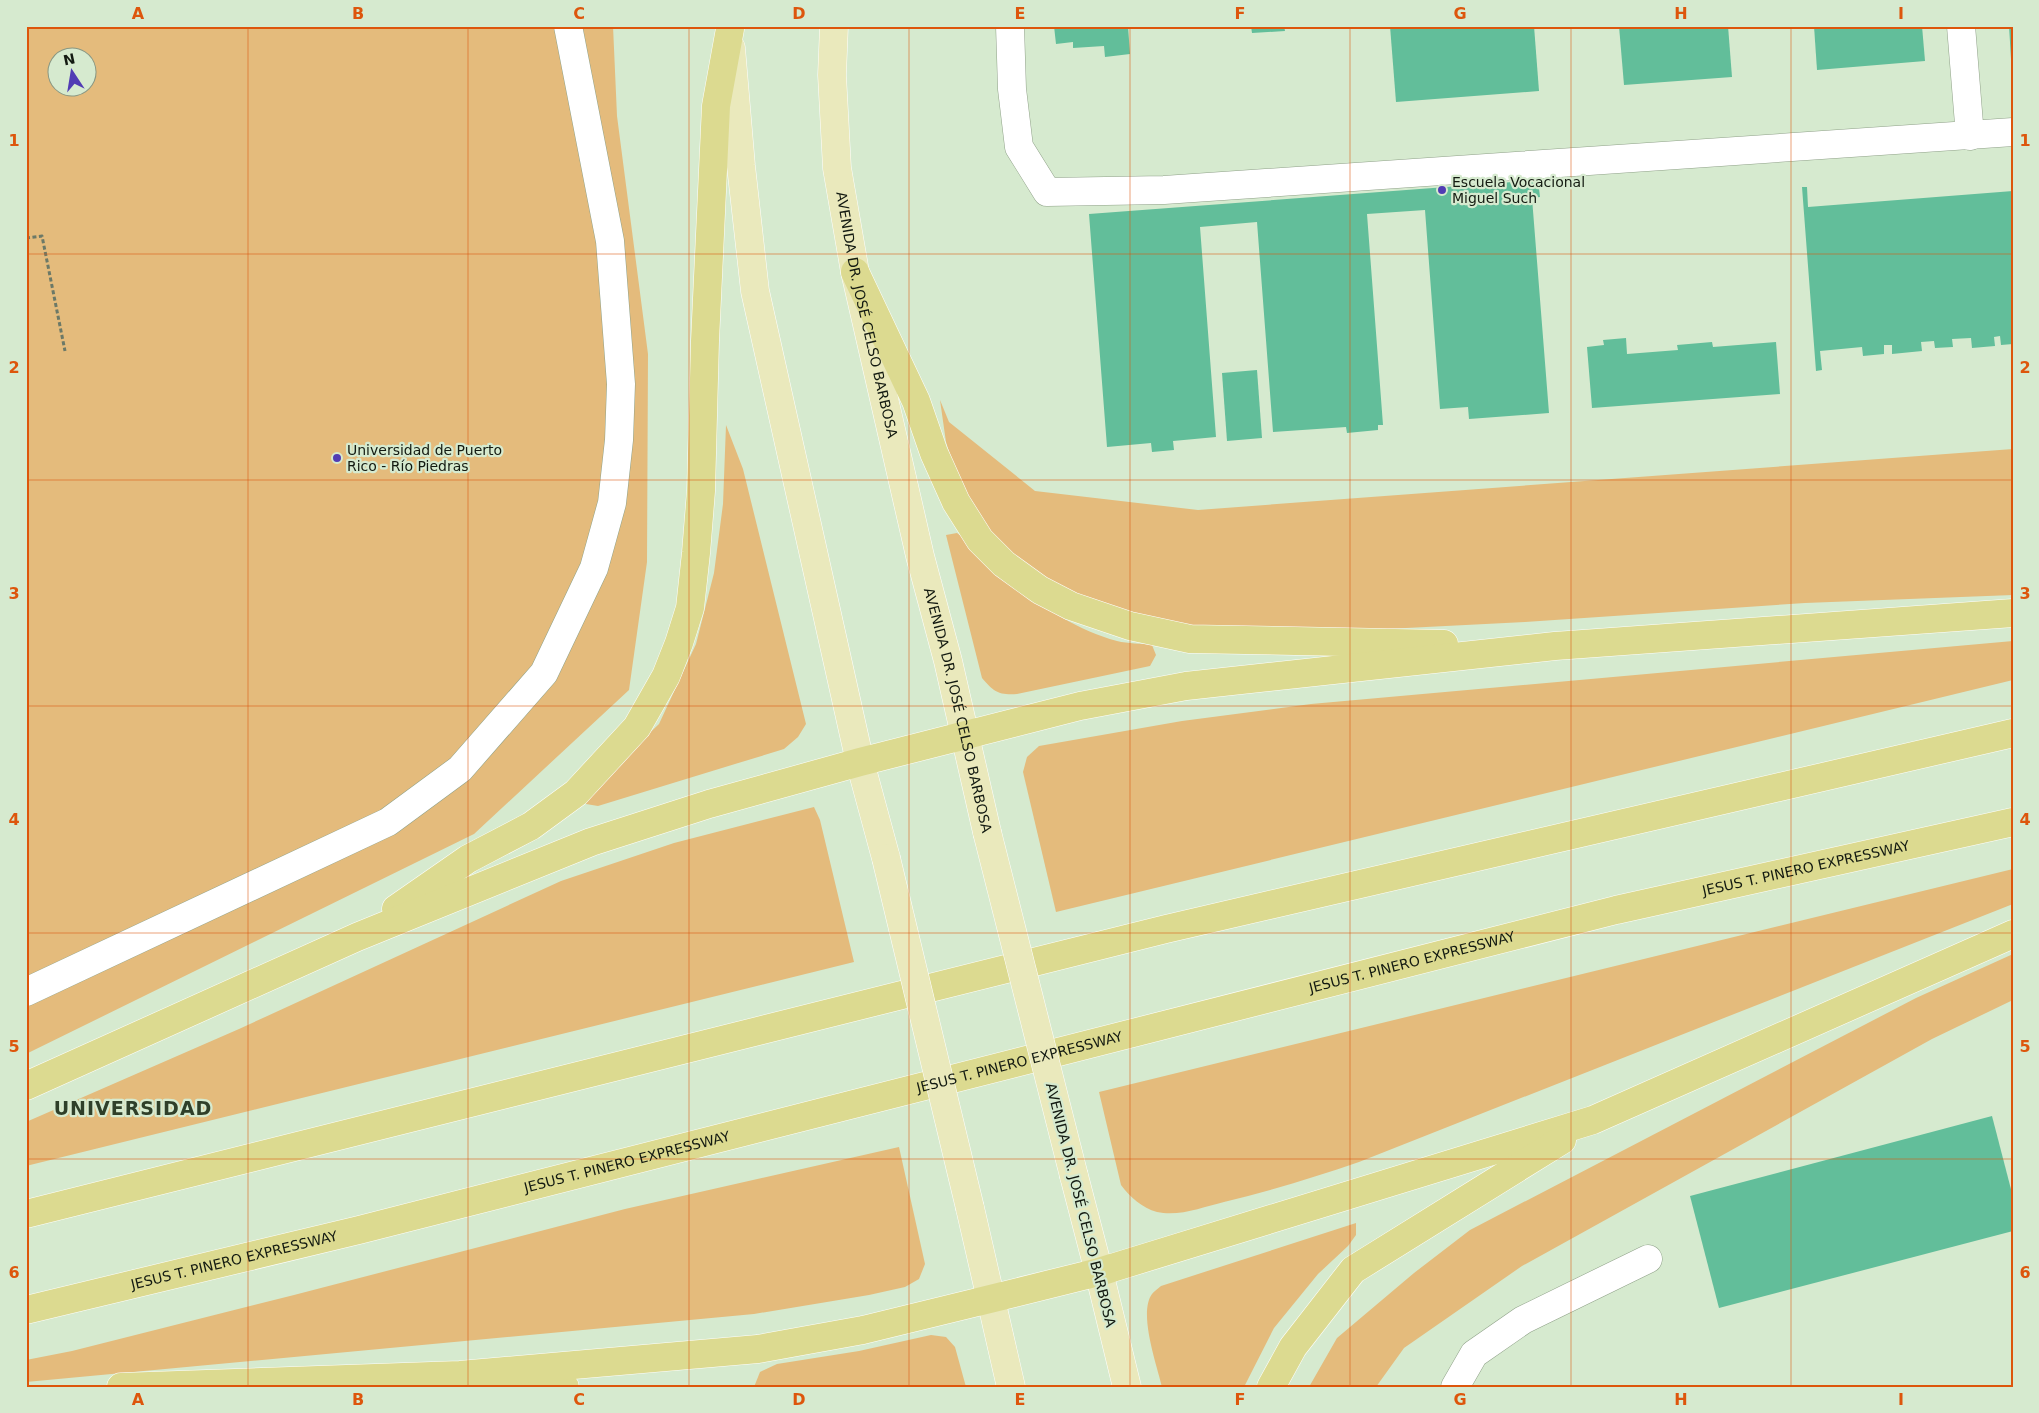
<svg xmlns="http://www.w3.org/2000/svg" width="2039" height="1413" viewBox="0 0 2039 1413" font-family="'DejaVu Sans',sans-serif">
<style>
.green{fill:#e4bb7c;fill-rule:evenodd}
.building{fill:#62be9a}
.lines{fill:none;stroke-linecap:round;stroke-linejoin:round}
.minor-casing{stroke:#8fa188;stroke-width:29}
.major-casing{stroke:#fff;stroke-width:29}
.highway-casing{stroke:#fff;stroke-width:29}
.path{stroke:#6c7967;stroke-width:3;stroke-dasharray:4 2.5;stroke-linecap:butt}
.minor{stroke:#fff;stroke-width:28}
.major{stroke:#eae9bc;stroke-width:28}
.highway{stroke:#dcda90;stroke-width:28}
.major-bridge-casing{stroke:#fff;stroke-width:29;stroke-linecap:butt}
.major-bridge{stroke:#eae9bc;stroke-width:28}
.grid{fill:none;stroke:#dd560c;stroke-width:1;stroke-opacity:0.55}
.poi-dot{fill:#513cb4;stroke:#d6eacf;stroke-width:2}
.labels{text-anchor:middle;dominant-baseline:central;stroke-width:4.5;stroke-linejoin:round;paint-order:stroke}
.poi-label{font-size:14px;fill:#131a11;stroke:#d6eacf;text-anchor:start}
.street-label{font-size:14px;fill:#131a11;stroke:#d6eacf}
.district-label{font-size:19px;font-weight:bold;letter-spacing:1px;fill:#2f3f29;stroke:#d6eacf}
.neatline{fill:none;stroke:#dd560c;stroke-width:2}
.grid-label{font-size:16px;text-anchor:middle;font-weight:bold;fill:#dd560c}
</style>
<rect width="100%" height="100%" fill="#d6eacf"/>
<g class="green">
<path d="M26,26H613L617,116L648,354L647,562L629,690L474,834L26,1054ZM58,58H88V88H58Z"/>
<polygon points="940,400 949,422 1035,491 1198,510 2013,449 2013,595 1805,603 1525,622 1327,632 1230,635 1128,618 1074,597 1014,561 989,537 955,470 946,442"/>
<polygon points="726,425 743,469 806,724 798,737 784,749 598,806 586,804 588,792 659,724 696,644 714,573 723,504"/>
<path d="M957,533L965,539C1011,582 1056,624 1117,641C1128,644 1141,643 1152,645L1156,655L1150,666L1017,694C998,695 994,692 982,678L946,535Z"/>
<polygon points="2013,641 2013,680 1056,912 1023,772 1027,757 1039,746 1182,721 1311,704"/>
<polygon points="814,807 820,820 854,962 26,1166 26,1122 239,1029 561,881 674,843"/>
<path d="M2013,869V904L1359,1162C1315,1177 1270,1191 1224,1202C1203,1207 1179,1217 1157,1212C1142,1208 1130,1197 1121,1185L1099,1092Z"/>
<polygon points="2013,954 2013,1000 1932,1039 1522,1266 1404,1348 1376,1387 1309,1387 1337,1338 1414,1273 1470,1230 1916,998"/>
<polygon points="899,1147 925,1264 919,1279 905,1287 869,1295 754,1314 26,1382 26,1360 72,1351 294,1295 625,1209"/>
<path d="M1356,1223V1235L1348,1246L1318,1274L1274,1328L1244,1387H1162C1157,1365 1138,1313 1152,1294C1154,1291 1158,1289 1161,1286Z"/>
<polygon points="931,1335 946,1337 955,1347 966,1387 754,1387 760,1372 777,1364 859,1351"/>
</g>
<g class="building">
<polygon points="1054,26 1128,26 1130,54 1105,57 1104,46 1073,48 1073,42 1056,44"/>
<polygon points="1251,26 1284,26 1285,31 1252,33"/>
<polygon points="1390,26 1534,26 1539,91 1396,102"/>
<polygon points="1619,26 1728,26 1732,77 1624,85"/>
<polygon points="1814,26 1922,26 1925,61 1817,70"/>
<polygon points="2009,26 2013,26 2013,59 2011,59"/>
<polygon points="1538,180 1540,197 1532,198 1549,413 1469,419 1468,407 1440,409 1425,210 1367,214 1383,425 1378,425 1378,430 1347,433 1346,427 1273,432 1257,222 1200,227 1216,437 1173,441 1174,450 1152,452 1151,443 1107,447 1089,214"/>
<polygon points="1802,187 1807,187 1808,207 2013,191 2013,344 2001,345 2000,336 1994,337 1995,346 1972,348 1971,338 1952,339 1953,347 1935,348 1934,341 1921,342 1922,351 1892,354 1892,345 1884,345 1884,354 1863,356 1862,347 1820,351 1822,370 1816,371"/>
<polygon points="1626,338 1627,354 1678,350 1677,345 1712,342 1713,347 1776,342 1780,394 1592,408 1587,347 1604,345 1603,340"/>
<polygon points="1257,370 1262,438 1227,441 1222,373"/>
<polygon points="1992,1116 2013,1197 2013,1231 1719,1308 1690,1196"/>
</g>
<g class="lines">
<defs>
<g id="minor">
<polyline points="1010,26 1012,89 1019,147 1047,192 1164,190 2013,132"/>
<polyline points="1961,26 1970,136"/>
<polyline points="26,992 388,822 460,769 544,673 594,568 612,503 619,440 621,384 610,241 568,26"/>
<polyline points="1455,1387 1474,1354 1523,1320 1648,1259"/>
</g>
<g id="major">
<path id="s1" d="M834,26L832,75L837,168L855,272L920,556L948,661L987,832"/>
<polyline points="731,48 741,166 755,291 860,762 886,858"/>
<polyline points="1074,1176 1099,1272 1127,1387"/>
<polyline points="970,1208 1011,1387"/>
</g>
<g id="highway">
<polyline points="855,272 916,401 934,453 956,502 980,540 1004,564 1040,590 1071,606 1130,626 1190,639 1444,644"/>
<polyline points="396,909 468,859 531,826 576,793 637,727 666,676 679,643 690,608 696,553 701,491 705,341 716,106 730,29"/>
<polyline points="26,1086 357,937 591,842 709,804 860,762 1080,706 1186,686 1555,646 2013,613"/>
<polyline points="26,1214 1166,929 2013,733"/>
<path id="s2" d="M26,1310L359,1230L1616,910L2013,822"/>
<polyline points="521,1382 565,1387"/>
<polyline points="121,1387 460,1375 758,1349 863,1330 990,1299 1099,1272 1593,1120 2013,934"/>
<polyline points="1271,1387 1293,1347 1353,1270 1562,1140"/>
</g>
</defs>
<use href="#minor" class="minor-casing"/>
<use href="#major" class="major-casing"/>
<use href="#highway" class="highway-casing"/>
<polyline class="path" points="26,238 42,236 65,351"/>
<use href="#minor" class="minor"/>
<use href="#major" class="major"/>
<use href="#highway" class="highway"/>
<defs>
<g id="major-bridge">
<polyline points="987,832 1074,1176"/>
<polyline points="886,858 970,1208"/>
</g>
</defs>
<use href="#major-bridge" class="major-bridge-casing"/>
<use href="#major-bridge" class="major-bridge"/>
</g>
<path class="grid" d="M248,26V1387M468,26V1387M689,26V1387M909,26V1387M1130,26V1387M1350,26V1387M1571,26V1387M1791,26V1387M26,254H2013M26,480H2013M26,706H2013M26,933H2013M26,1159H2013"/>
<g class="poi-dot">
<circle cx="1442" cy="190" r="5"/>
<circle cx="337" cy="458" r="5"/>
</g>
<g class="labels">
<g class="poi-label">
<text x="1452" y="182">Escuela Vocacional<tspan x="1452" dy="16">Miguel Such</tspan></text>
<text x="347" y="450">Universidad de Puerto<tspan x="347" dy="16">Rico - Río Piedras</tspan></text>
</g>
<g class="street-label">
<text stroke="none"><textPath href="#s1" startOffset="292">AVENIDA DR. JOSÉ CELSO BARBOSA</textPath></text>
<text stroke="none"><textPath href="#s1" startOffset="698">AVENIDA DR. JOSÉ CELSO BARBOSA</textPath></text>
<text stroke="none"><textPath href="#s2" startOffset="1834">JESUS T. PINERO EXPRESSWAY</textPath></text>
<text stroke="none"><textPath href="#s2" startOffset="1429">JESUS T. PINERO EXPRESSWAY</textPath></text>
<text stroke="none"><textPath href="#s2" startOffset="1024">JESUS T. PINERO EXPRESSWAY</textPath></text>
<text stroke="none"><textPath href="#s2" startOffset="619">JESUS T. PINERO EXPRESSWAY</textPath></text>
<text transform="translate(1081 1205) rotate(76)">AVENIDA DR. JOSÉ CELSO BARBOSA</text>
<text stroke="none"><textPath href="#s2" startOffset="214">JESUS T. PINERO EXPRESSWAY</textPath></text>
</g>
<g class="district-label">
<text x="133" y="1108">UNIVERSIDAD</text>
</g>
</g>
<rect width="2039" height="1413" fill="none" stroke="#d6eacf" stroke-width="55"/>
<g transform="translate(72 72) rotate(348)"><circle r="24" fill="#d6eacf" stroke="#889783"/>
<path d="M0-4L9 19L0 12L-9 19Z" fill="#513cb4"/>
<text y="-8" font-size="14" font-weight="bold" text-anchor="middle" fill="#131a11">N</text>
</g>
<rect x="28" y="28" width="1984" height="1358" class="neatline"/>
<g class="grid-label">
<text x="138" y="19">A</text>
<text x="358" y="19">B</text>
<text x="579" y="19">C</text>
<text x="799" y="19">D</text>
<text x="1020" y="19">E</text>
<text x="1240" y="19">F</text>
<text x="1460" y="19">G</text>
<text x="1681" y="19">H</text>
<text x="1901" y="19">I</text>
<text x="14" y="146">1</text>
<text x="2025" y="146">1</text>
<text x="14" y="373">2</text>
<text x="2025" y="373">2</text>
<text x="14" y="599">3</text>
<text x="2025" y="599">3</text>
<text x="14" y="825">4</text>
<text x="2025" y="825">4</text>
<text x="14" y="1052">5</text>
<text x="2025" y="1052">5</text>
<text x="14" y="1278">6</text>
<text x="2025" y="1278">6</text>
<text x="138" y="1405">A</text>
<text x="358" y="1405">B</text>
<text x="579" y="1405">C</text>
<text x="799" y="1405">D</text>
<text x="1020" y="1405">E</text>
<text x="1240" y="1405">F</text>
<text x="1460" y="1405">G</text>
<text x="1681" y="1405">H</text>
<text x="1901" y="1405">I</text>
</g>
</svg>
